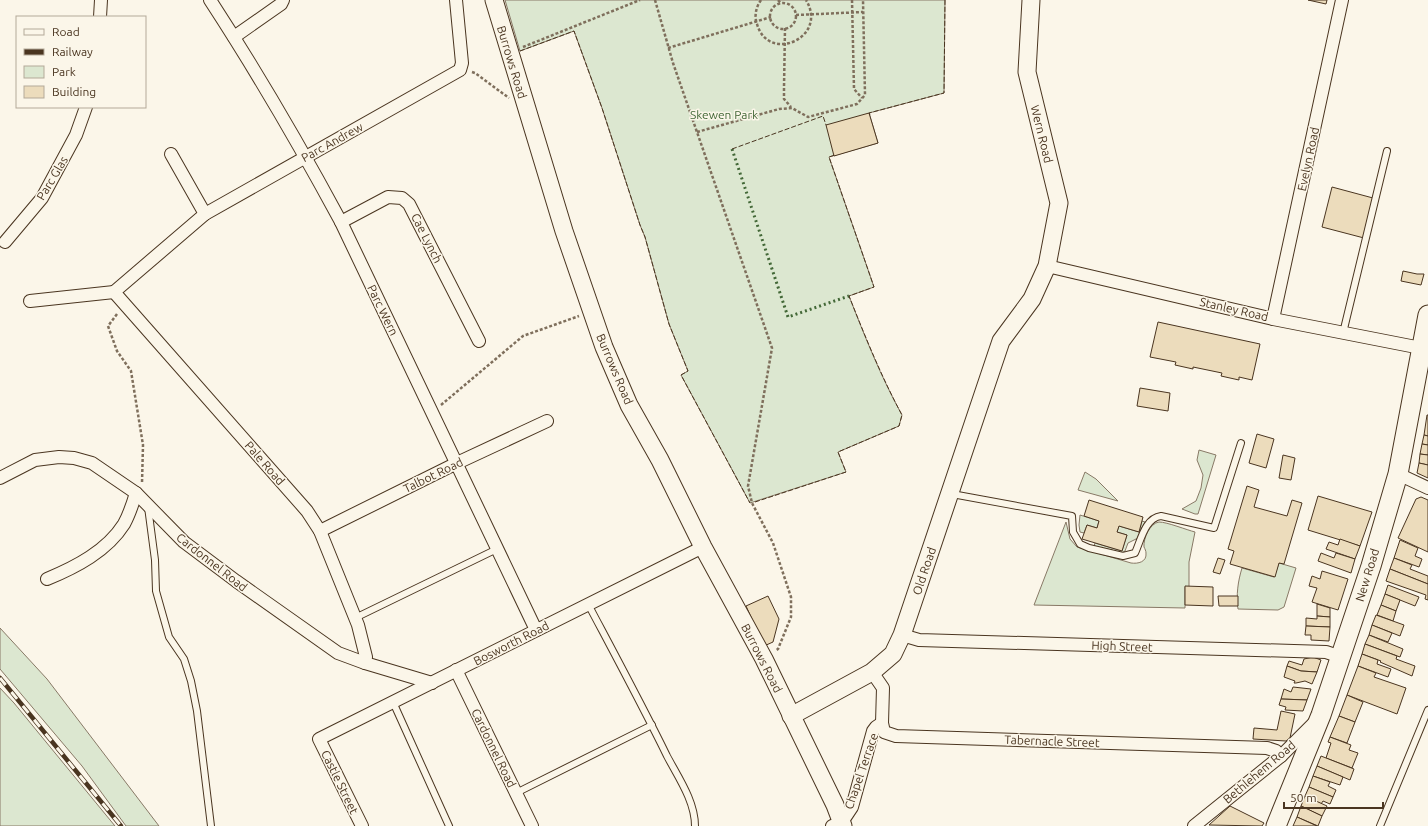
<svg xmlns="http://www.w3.org/2000/svg" width="1428" height="826" viewBox="0 0 1428 826" font-family="Ubuntu,sans-serif">
<style>
.green{fill:#dce7d0;stroke:#887966}
.building{fill:#ecdcbc;stroke:#4a3520}
.lines{fill:none;stroke-linecap:round;stroke-linejoin:round}
.lane-casing{stroke:#4a3520;stroke-width:8}
.street-casing{stroke:#4a3520;stroke-width:14}
.secondary-casing{stroke:#4a3520;stroke-width:19}
.primary-casing{stroke:#4a3520;stroke-width:21}
.path{stroke:#7f6f5c;stroke-width:2.5;stroke-dasharray:3 2;stroke-linecap:butt}
.lane{stroke:#fbf6e9;stroke-width:6}
.street{stroke:#fbf6e9;stroke-width:12}
.secondary{stroke:#fbf6e9;stroke-width:17}
.primary{stroke:#fbf6e9;stroke-width:19}
.rail-casing{stroke:#4a3520;stroke-width:4.5}
.rail{stroke:#fbf6e9;stroke-width:3;stroke-dasharray:9;stroke-linecap:butt}
.hedge{stroke:#436837;stroke-width:3;stroke-dasharray:2 3;stroke-linecap:butt}
.fence{stroke:#4a3520;stroke-width:1;stroke-dasharray:5 2;stroke-linecap:butt}
.labels{text-anchor:middle;dominant-baseline:central;stroke-width:3;stroke-linejoin:round;paint-order:stroke}
.street-label{font-size:12px;fill:#4a3520;stroke:#fbf6e9}
.park-label{font-size:12px;fill:#436837;stroke:#fbf6e9}
</style>
<rect width="100%" height="100%" fill="#fbf6e9"/>
<g class="green">
<path d="M505,0H945L944,93L869,113L878,143L829,157L874,287L849,296C865,337 881,377 902,415L899,426L838,452L846,472L750,503L681,375L688,371L669,324L645,237L640,225L602,108L574,31L520,51Z"/>
<polygon points="1199,450 1216,455 1198,514 1195,514 1182,509 1196,501 1201,488 1203,475 1197,460"/>
<polygon points="1085,472 1096,479 1118,501 1078,490"/>
<polygon points="1080,515 1099,521 1097,528 1087,525 1084,533 1080,532 1079,525"/>
<polygon points="1142,521 1145,522 1140,537 1128,543 1125,551 1122,553 1094,546 1095,543 1122,551 1127,535 1117,532 1119,526 1139,532"/>
<path d="M1066,522L1070,539L1077,547L1131,563C1138,564 1147,562 1146,553C1146,551 1145,549 1144,547C1143,539 1150,523 1159,522C1167,522 1187,530 1195,532L1189,562V587H1185V608L1034,605Z"/>
<path d="M1279,563L1296,568L1284,607L1278,610L1238,609C1236,595 1238,581 1242,568L1274,577Z"/>
<polygon points="0,628 47,679 159,826 126,826 82,766 0,669"/>
<polygon points="0,688 14,703 115,826 0,826"/>
</g>
<g class="building">
<polygon points="1308,0 1327,0 1326,4"/>
<polygon points="869,113 878,143 834,156 826,125"/>
<polygon points="1332,187 1373,198 1364,238 1322,227"/>
<polygon points="1403,271 1417,274 1424,274 1421,285 1401,281"/>
<polygon points="1158,322 1260,344 1252,380 1239,377 1239,380 1221,376 1222,373 1193,367 1193,369 1175,365 1176,362 1150,357"/>
<polygon points="1140,388 1170,393 1168,411 1137,406"/>
<polygon points="1427,415 1428,415 1428,436 1424,435"/>
<polygon points="1257,434 1274,439 1266,468 1249,463"/>
<polygon points="1424,435 1428,436 1428,445 1422,444"/>
<polygon points="1422,444 1428,445 1428,455 1420,454"/>
<polygon points="1420,454 1428,455 1428,465 1419,463"/>
<polygon points="1283,455 1295,458 1291,480 1279,478"/>
<polygon points="1419,463 1428,465 1428,478 1417,473"/>
<polygon points="1247,486 1259,490 1254,507 1287,516 1292,500 1302,503 1284,564 1279,563 1275,577 1230,564 1234,551 1228,549"/>
<polygon points="1318,496 1372,512 1360,546 1308,530"/>
<polygon points="1421,497 1428,500 1428,552 1398,538 1416,499"/>
<polygon points="1089,500 1143,517 1139,532 1119,526 1117,532 1127,535 1122,551 1082,539 1087,525 1097,528 1099,521 1084,516"/>
<polygon points="1340,539 1360,546 1355,559 1326,549 1329,542 1338,545"/>
<polygon points="1400,540 1418,548 1415,556 1422,559 1419,567 1394,558"/>
<polygon points="1321,553 1334,558 1336,553 1355,559 1351,573 1318,561"/>
<polygon points="1218,558 1225,560 1220,574 1213,572"/>
<polygon points="1394,558 1412,565 1410,569 1428,576 1428,584 1390,569"/>
<polygon points="1390,569 1428,584 1428,600 1425,599 1426,595 1386,581"/>
<polygon points="1322,571 1348,579 1338,610 1312,602 1317,588 1309,586 1312,576 1320,579"/>
<polygon points="1388,585 1419,597 1415,606 1385,594"/>
<polygon points="1185,586 1213,587 1213,606 1185,605"/>
<polygon points="1385,594 1400,600 1396,611 1381,605"/>
<polygon points="768,596 779,619 773,642 764,646 746,606"/>
<polygon points="1218,596 1238,596 1238,606 1219,606"/>
<polygon points="1317,604 1330,608 1330,617 1317,616"/>
<polygon points="1381,605 1396,611 1393,621 1377,615"/>
<polygon points="1376,615 1404,625 1400,636 1372,625"/>
<polygon points="1317,616 1330,617 1330,627 1306,626 1306,618 1317,619"/>
<polygon points="1372,625 1392,633 1388,642 1369,635"/>
<polygon points="1306,626 1330,627 1329,641 1311,640 1311,635 1305,635"/>
<polygon points="1369,635 1403,649 1400,657 1365,644"/>
<polygon points="1365,644 1397,656 1396,659 1415,666 1412,676 1380,662 1381,661 1362,654"/>
<polygon points="1362,654 1378,660 1377,664 1391,669 1388,677 1358,666"/>
<polygon points="1313,657 1321,660 1317,672 1301,671 1287,666 1289,661 1302,665 1304,659"/>
<polygon points="1287,666 1301,671 1317,672 1312,684 1305,681 1296,683 1294,683 1295,681 1284,677"/>
<polygon points="1358,666 1376,673 1374,677 1406,688 1397,714 1347,695"/>
<polygon points="1293,687 1311,689 1307,700 1281,699 1284,689 1291,692"/>
<polygon points="1347,695 1363,702 1355,722 1339,716"/>
<polygon points="1281,699 1307,700 1303,711 1285,710 1286,707 1279,705"/>
<polygon points="1281,711 1295,714 1290,738 1286,741 1253,739 1254,728 1277,730"/>
<polygon points="1339,716 1355,722 1347,743 1330,737"/>
<polygon points="1330,737 1351,745 1349,750 1358,753 1352,768 1326,758 1331,743 1328,742"/>
<polygon points="1321,756 1354,769 1350,780 1317,766"/>
<polygon points="1317,766 1343,777 1340,785 1313,776"/>
<polygon points="1313,776 1330,782 1328,786 1336,790 1333,797 1309,787"/>
<polygon points="1309,787 1333,797 1330,804 1323,801 1321,804 1305,796"/>
<polygon points="1305,796 1327,806 1322,816 1301,806"/>
<polygon points="1230,806 1264,823 1262,826 1209,825"/>
<polygon points="1301,806 1322,816 1318,826 1297,817"/>
<polygon points="1297,817 1317,826 1293,826"/>
</g>
<g class="lines">
<defs>
<g id="lane">
<polyline points="1343,333 1387,151"/>
<path d="M952,494L1072,516L1073,532L1080,544L1089,548L1123,556L1135,553C1141,540 1145,518 1161,516L1214,528L1241,443"/>
<polyline points="148,507 155,560 156,591 169,637 184,659 191,681 197,711 211,826"/>
<path d="M588,604C615,655 642,705 667,756C678,777 695,801 695,826"/>
<polyline points="355,618 497,549"/>
<polyline points="393,702 449,826"/>
<polyline points="516,793 652,725"/>
<polyline points="1380,826 1428,710"/>
</g>
<g id="street">
<path d="M210,0C257,72 300,146 341,222L536,630"/>
<polyline points="100,17 101,0"/>
<polyline points="234,37 281,4 283,0"/>
<polyline points="171,154 205,214"/>
<polyline points="341,222 388,197 402,198 409,204 479,341"/>
<polyline points="5,242 42,198 76,135 86,107"/>
<polyline points="1047,266 1273,319 1421,348"/>
<polyline points="30,301 114,292"/>
<polyline points="1273,319 1342,0"/>
<polyline points="1398,474 1428,488"/>
<polyline points="0,478 35,460 59,457 74,458 92,463 136,493 184,542 236,581 338,653 365,663 432,683"/>
<polyline points="320,531 457,463 547,421"/>
<path d="M47,579C76,567 107,551 124,524C129,515 133,503 136,493"/>
<polyline points="902,635 919,640 1326,652 1341,657"/>
<polyline points="365,663 366,657 358,625 320,531 307,511 114,292 205,214 460,70 462,63 456,0"/>
<polyline points="456,670 532,826"/>
<polyline points="872,672 883,688 882,723 884,732 896,736 1267,748 1276,751 1281,756"/>
<polyline points="362,826 319,739 703,547"/>
<polyline points="832,826 842,822 852,807 873,731 876,727 882,723"/>
<polyline points="1194,826 1281,756 1315,722"/>
</g>
<g id="secondary">
<polyline points="494,0 564,231 604,347 629,405 660,460 703,547 764,659 835,805 843,826"/>
<polyline points="791,716 872,672 893,654 902,635 1001,341 1032,299 1047,266 1059,203 1027,72 1031,0"/>
</g>
<polyline id="primary" points="1276,826 1321,715 1371,566 1398,474 1428,315"/>
</defs>
<use href="#lane" class="lane-casing"/>
<use href="#street" class="street-casing"/>
<use href="#secondary" class="secondary-casing"/>
<use href="#primary" class="primary-casing"/>
<g class="path">
<polyline points="655,0 673,63 772,348 748,486 752,503 773,543 791,597 791,617 778,649 775,651"/>
<path d="M761,0C756,7 754,16 757,24C768,64 829,38 806,0"/>
<polyline points="778,0 781,3"/>
<polyline points="852,0 854,89 862,98"/>
<circle cx="783" cy="16" r="13"/>
<polyline points="796,15 863,12"/>
<polyline points="785,28 784,88 784,99 791,107"/>
<polyline points="523,47 640,0"/>
<polyline points="668,48 771,17"/>
<polyline points="472,72 475,73 509,98"/>
<polyline points="697,132 779,109 792,108 808,117 857,104 865,95 863,0"/>
<polyline points="117,314 108,326 117,351 131,371 143,445 142,483"/>
<polyline points="441,405 523,336 579,316"/>
</g>
<use href="#lane" class="lane"/>
<use href="#street" class="street"/>
<use href="#secondary" class="secondary"/>
<use href="#primary" class="primary"/>
<defs>
<polyline id="rail" points="0,678 121,826"/>
</defs>
<use href="#rail" class="rail-casing"/>
<use href="#rail" class="rail"/>
<polyline class="hedge" points="732,149 788,317 849,296"/>
<g class="fence">
<polyline points="520,51 574,31 602,108 640,225 645,237 669,324 688,371 681,375 750,503"/>
<polyline points="870,115 869,113 944,93 945,0"/>
<polyline points="732,149 823,116 826,125"/>
<path d="M755,502L846,472L838,452L899,426L902,415C881,376 865,336 849,296L874,287L829,157L835,155"/>
</g>
</g>
<g class="labels">
<g class="street-label">
<text transform="translate(512 62) rotate(73)">Burrows Road</text>
<text transform="translate(1042 134) rotate(76)">Wern Road</text>
<text transform="translate(332 142) rotate(-29)">Parc Andrew</text>
<text transform="translate(1308 159) rotate(-78)">Evelyn Road</text>
<text transform="translate(52 178) rotate(-59)">Parc Glas</text>
<text transform="translate(427 238) rotate(63)">Cae Lynch</text>
<text transform="translate(1234 309) rotate(13)">Stanley Road</text>
<text transform="translate(383 310) rotate(64)">Parc Wern</text>
<text transform="translate(615 369) rotate(67)">Burrows Road</text>
<text transform="translate(265 463) rotate(49)">Pale Road</text>
<text transform="translate(433 475) rotate(-26)">Talbot Road</text>
<text transform="translate(212 562) rotate(38)">Cardonnel Road</text>
<text transform="translate(924 571) rotate(-71)">Old Road</text>
<text transform="translate(1367 575) rotate(-73)">New Road</text>
<text transform="translate(511 643) rotate(-27)">Bosworth Road</text>
<text transform="translate(1122 646) rotate(2)">High Street</text>
<text transform="translate(762 658) rotate(63)">Burrows Road</text>
<text transform="translate(1052 741) rotate(2)">Tabernacle Street</text>
<text transform="translate(494 748) rotate(64)">Cardonnel Road</text>
<text transform="translate(861 771) rotate(-71)">Chapel Terrace</text>
<text transform="translate(1259 772) rotate(-40)">Bethlehem Road</text>
<text transform="translate(340 782) rotate(64)">Castle Street</text>
</g>
<g class="park-label">
<text x="724" y="114">Skewen Park</text>
</g>
</g>
<rect x="16" y="16" width="130" height="92" fill="#fbf6e9" stroke="#b4a999"/>
<rect x="24" y="29" width="20" height="6" fill="#fbf6e9" stroke="#b4a999"/>
<text x="52" y="36" font-size="12" fill="#4a3520">Road</text>
<rect x="24" y="49" width="20" height="6" fill="#4a3520" stroke="#b4a999"/>
<text x="52" y="56" font-size="12" fill="#4a3520">Railway</text>
<rect x="24" y="66" width="20" height="12" fill="#dce7d0" stroke="#b4a999"/>
<text x="52" y="76" font-size="12" fill="#4a3520">Park</text>
<rect x="24" y="86" width="20" height="12" fill="#ecdcbc" stroke="#b4a999"/>
<text x="52" y="96" font-size="12" fill="#4a3520">Building</text>
<path d="M1284 802v6h99v-6" fill="none" stroke="#4a3520" stroke-width="2"/>
<text x="1290" y="802" font-size="12" fill="#4a3520" stroke="#fbf6e9" stroke-width="3" paint-order="stroke">50 m</text>
</svg>
